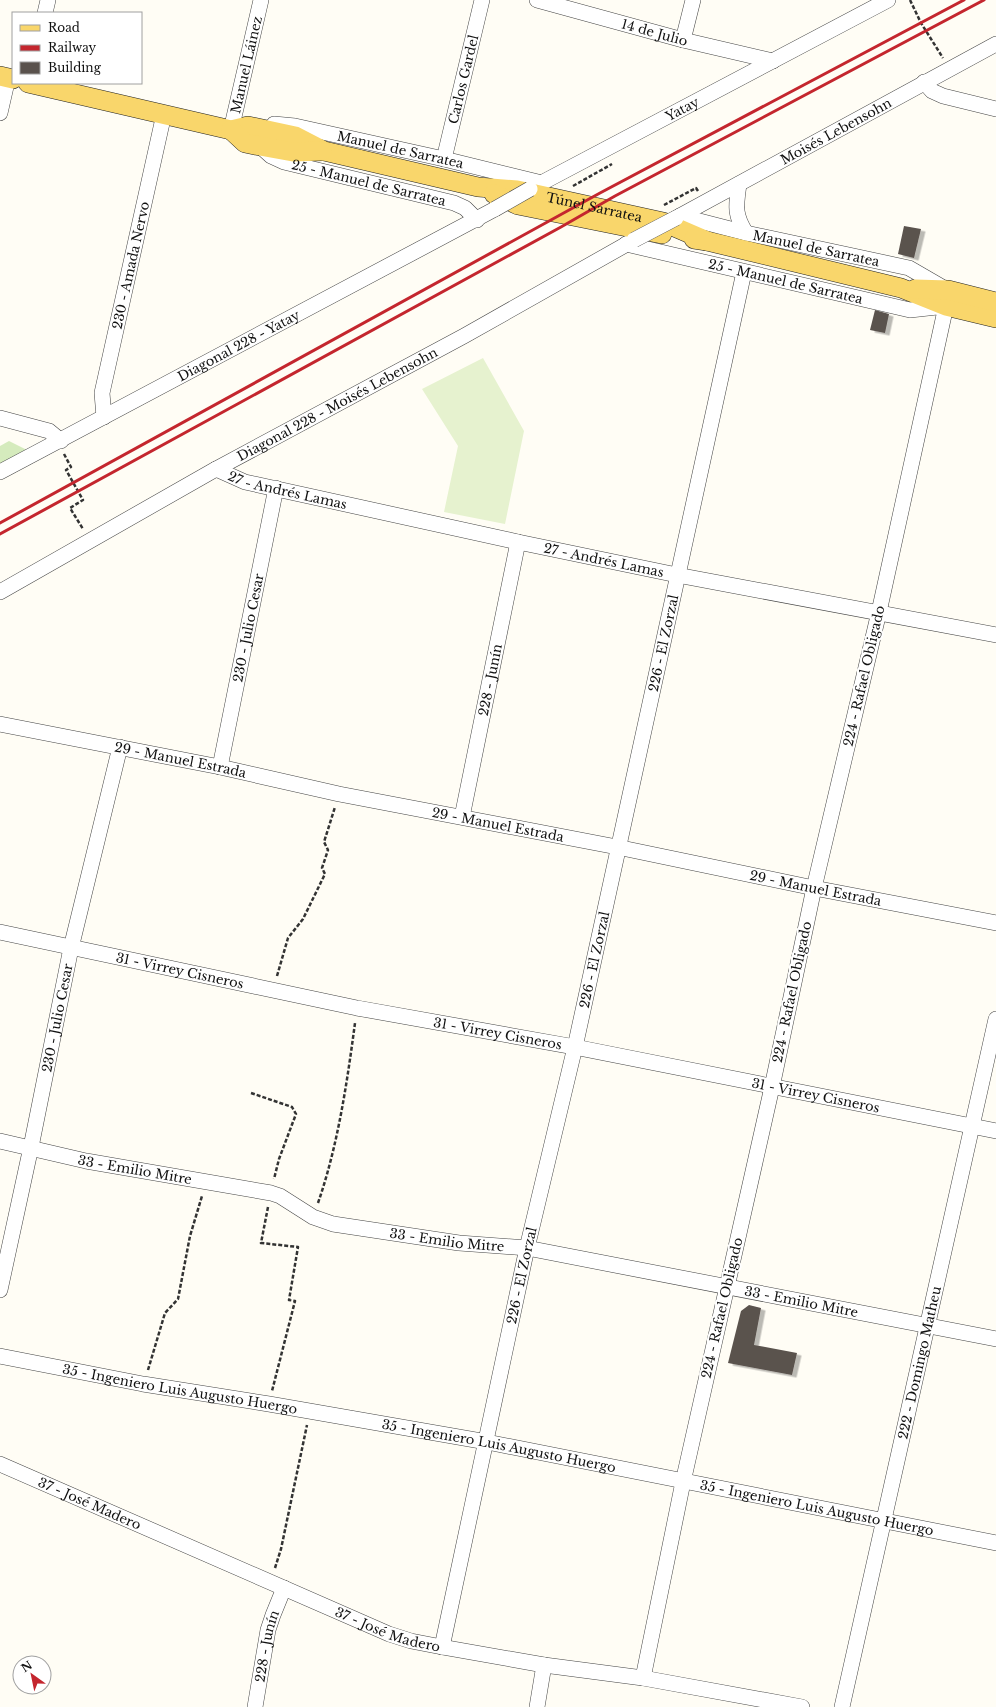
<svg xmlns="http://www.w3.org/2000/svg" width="996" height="1707" viewBox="0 0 996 1707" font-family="'Libre Baskerville',serif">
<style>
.green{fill:#d5ebbd}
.pitch{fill:#e6f2cf}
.building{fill:#5a524d;filter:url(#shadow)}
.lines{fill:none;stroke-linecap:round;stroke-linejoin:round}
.minor-casing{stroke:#444;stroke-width:16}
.major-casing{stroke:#222;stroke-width:20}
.path{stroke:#333;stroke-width:2.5;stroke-dasharray:4 2;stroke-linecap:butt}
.minor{stroke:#fff;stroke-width:15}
.major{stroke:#f9d66b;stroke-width:19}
.rail{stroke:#c4262e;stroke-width:3}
.minor-bridge-casing{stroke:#444;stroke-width:16;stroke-linecap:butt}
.minor-bridge{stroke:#fff;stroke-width:15}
.labels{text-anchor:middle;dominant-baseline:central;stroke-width:4;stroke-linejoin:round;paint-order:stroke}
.street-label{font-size:13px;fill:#111;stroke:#fff}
</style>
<defs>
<filter id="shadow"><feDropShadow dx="4.5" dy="2.5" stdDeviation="0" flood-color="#0004"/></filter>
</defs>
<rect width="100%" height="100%" fill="#fffdf5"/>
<polygon class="green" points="9,441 27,450 0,465 0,446"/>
<polygon class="pitch" points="483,358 524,431 505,524 444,512 458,446 422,389"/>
<g class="building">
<polygon points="904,226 921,229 914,258 898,254"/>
<polygon points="875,310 889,314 885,333 870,330"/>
<polygon points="749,1305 761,1308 754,1345 797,1353 792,1375 728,1363 741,1311"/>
</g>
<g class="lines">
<defs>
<g id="minor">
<path id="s1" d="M537,0L683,40L773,61"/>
<polyline points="45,13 48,0"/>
<polyline points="683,40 693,0"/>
<polyline points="924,82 932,91 943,96 996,109"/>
<polyline points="0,113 8,78"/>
<path id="s2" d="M274,124L295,126L444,159L542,183"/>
<path id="s3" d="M231,130L261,0"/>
<path id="s4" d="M261,147L271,156L284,162L454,203L465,208L477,220"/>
<path id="s5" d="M444,159L482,0"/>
<path d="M739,184C736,206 734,214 746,233"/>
<path id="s6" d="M530,189L888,0"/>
<path id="s7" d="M680,216L746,233L909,268L947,290"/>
<path id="s8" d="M676,218L996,44"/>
<path id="s9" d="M626,244L910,310L946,306L879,612L814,888L772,1087L683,1482L643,1678"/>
<path id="s10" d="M104,417L102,393L164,114"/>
<polyline points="0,418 49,431 61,441"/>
<path id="s11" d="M216,469L245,482L518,542L677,575L996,635"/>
<path id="s12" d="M0,472L495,209"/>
<path id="s13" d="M0,592L216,469L464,336L634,240"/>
<path id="s14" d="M0,724L220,767L339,794L617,847L814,888L996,923"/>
<path id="s15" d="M220,767L276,488"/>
<path id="s16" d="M462,817L518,542"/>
<path id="s17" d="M0,932L357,1008L575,1047L996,1131"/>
<path id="s18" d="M0,1141L86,1161L271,1193L280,1196L313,1217L333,1224L459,1243L527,1248L996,1339"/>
<path id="s19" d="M0,1290L31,1147L71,948L120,747"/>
<path id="s20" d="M0,1356L143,1384L269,1404L487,1442L996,1543"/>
<path id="s21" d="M0,1464L389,1634L411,1641L442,1647L544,1665L643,1678L802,1707"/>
<path id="s22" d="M442,1647L527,1248L575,1047L744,272"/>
<path id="s23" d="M255,1707L268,1630L273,1615L284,1588"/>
<polyline points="537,1707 544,1665"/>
<path id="s24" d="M842,1707L996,1019"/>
</g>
<g id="major">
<polyline points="0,76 13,79"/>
<path id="s25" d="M28,83L231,130L248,126L295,136L324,151L478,187L517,190L663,222L707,241"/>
<polyline points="231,130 245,143 260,146 293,152 322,151"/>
<polyline points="494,194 518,205 662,234"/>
<polyline points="694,239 707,241 901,288 946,306 996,318"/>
<polyline points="915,289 948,290 996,302"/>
</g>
</defs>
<use href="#minor" class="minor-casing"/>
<use href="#major" class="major-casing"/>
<g class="path">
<polyline points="910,0 921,23 943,58"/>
<polyline points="573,186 612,164"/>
<polyline points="664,205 696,188 698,191"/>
<polyline points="64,454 71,467 66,470 83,500 70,508 83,529"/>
<polyline points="277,976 288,938 303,919 325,874 322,868 328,850 324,842 335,807"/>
<polyline points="251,1093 292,1107 296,1114 279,1159 274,1179"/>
<path d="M318,1203C338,1145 347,1083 355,1023"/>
<polyline points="268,1207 261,1243 298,1247 289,1300 295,1301 272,1391"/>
<polyline points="148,1370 165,1313 178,1299 190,1236 202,1196"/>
<polyline points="275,1568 281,1549 307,1425"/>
</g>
<use href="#minor" class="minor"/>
<use href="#major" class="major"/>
<g class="rail">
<polyline points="0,523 600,193 964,0"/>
<polyline points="0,534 561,227 615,196 984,0"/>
</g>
<defs>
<g id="minor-bridge">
<polyline points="495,209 530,189"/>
<polyline points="634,240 676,218"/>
</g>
</defs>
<use href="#minor-bridge" class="minor-bridge-casing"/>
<use href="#minor-bridge" class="minor-bridge"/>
</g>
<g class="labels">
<g class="street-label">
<text stroke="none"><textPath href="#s1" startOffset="122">14 de Julio</textPath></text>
<text stroke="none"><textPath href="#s3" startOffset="67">Manuel Láinez</textPath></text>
<text stroke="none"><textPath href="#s5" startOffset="82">Carlos Gardel</textPath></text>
<text stroke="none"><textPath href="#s6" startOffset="172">Yatay</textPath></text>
<text stroke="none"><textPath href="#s8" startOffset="182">Moisés Lebensohn</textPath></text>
<text stroke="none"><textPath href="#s2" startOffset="129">Manuel de Sarratea</textPath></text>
<text stroke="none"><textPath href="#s4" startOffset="115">25 - Manuel de Sarratea</textPath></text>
<text stroke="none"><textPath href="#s25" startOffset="583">Túnel Sarratea</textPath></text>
<text stroke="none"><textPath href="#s7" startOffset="140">Manuel de Sarratea</textPath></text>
<text stroke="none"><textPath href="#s10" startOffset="155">230 - Amada Nervo</textPath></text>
<text stroke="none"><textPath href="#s9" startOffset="164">25 - Manuel de Sarratea</textPath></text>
<text stroke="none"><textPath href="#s12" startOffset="270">Diagonal 228 - Yatay</textPath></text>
<text stroke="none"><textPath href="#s13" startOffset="386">Diagonal 228 - Moisés Lebensohn</textPath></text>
<text stroke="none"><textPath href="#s11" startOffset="75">27 - Andrés Lamas</textPath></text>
<text stroke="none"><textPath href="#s11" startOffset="399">27 - Andrés Lamas</textPath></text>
<text stroke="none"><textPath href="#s15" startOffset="142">230 - Julio Cesar</textPath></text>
<text stroke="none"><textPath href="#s22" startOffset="1028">226 - El Zorzal</textPath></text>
<text transform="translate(864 676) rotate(-77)">224 - Rafael Obligado</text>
<text stroke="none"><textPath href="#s16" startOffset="140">228 - Junín</textPath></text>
<text stroke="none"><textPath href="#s14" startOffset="184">29 - Manuel Estrada</textPath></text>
<text stroke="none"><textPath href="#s14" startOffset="508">29 - Manuel Estrada</textPath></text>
<text stroke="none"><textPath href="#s14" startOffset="832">29 - Manuel Estrada</textPath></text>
<text stroke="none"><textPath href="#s22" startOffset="704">226 - El Zorzal</textPath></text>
<text stroke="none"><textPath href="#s17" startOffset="184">31 - Virrey Cisneros</textPath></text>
<text transform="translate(792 992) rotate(-78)">224 - Rafael Obligado</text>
<text stroke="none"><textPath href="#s19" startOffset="278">230 - Julio Cesar</textPath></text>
<text stroke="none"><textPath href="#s17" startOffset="508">31 - Virrey Cisneros</textPath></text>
<text stroke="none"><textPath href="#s17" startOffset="832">31 - Virrey Cisneros</textPath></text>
<text stroke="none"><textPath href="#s18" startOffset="138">33 - Emilio Mitre</textPath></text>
<text stroke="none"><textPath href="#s18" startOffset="461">33 - Emilio Mitre</textPath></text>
<text stroke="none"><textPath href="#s22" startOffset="380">226 - El Zorzal</textPath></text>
<text stroke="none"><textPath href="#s18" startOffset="821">33 - Emilio Mitre</textPath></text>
<text transform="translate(722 1308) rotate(-77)">224 - Rafael Obligado</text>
<text stroke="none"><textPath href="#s24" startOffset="353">222 - Domingo Matheu</textPath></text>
<text stroke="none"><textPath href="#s20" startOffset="183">35 - Ingeniero Luis Augusto Huergo</textPath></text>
<text stroke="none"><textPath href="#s20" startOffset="507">35 - Ingeniero Luis Augusto Huergo</textPath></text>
<text stroke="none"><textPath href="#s21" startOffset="98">37 - José Madero</textPath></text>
<text stroke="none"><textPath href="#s20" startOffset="831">35 - Ingeniero Luis Augusto Huergo</textPath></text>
<text stroke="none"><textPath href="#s21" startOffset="422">37 - José Madero</textPath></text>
<text stroke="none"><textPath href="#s23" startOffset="62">228 - Junín</textPath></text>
</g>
</g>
<rect x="12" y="12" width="130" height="72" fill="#ffffff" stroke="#a0a0a0"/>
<rect x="20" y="25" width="20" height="6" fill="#f9d66b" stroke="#a0a0a0"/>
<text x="48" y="32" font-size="12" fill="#111111">Road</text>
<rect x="20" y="45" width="20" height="6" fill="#c4262e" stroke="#a0a0a0"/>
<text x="48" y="52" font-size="12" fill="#111111">Railway</text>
<rect x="20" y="62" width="20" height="12" fill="#5a524d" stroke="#a0a0a0"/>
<text x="48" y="72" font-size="12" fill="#111111">Building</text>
<g transform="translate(32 1675) rotate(327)"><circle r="19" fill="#ffffff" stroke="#a0a0a0"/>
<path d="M0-3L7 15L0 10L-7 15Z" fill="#c4262e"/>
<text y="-6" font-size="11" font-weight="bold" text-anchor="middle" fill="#111111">N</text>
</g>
</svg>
